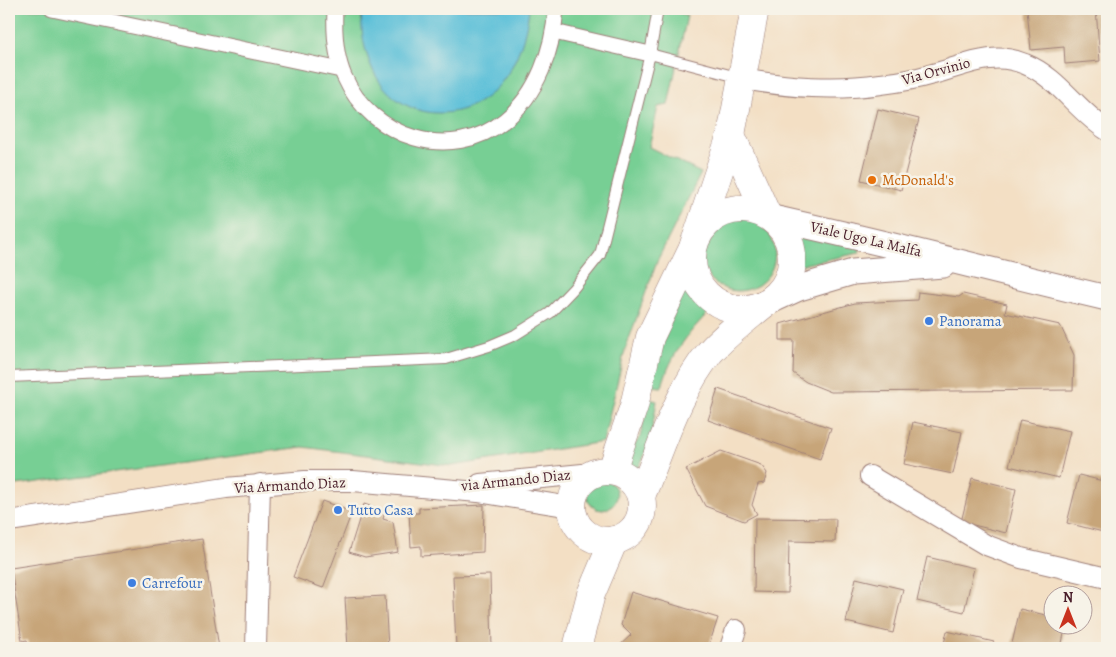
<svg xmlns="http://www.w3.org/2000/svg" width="1116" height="657" viewBox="0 0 1116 657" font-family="Alegreya,serif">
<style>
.green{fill:#77cf94;stroke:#607760}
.water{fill:#5abfd8;stroke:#526f82}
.building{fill:#c7a579}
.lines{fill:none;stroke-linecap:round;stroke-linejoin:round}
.service-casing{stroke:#9e7f78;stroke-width:12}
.pedestrian-casing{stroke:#9e7f78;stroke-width:17}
.minor-casing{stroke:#9e7f78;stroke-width:22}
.tertiary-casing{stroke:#9e7f78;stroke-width:27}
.secondary-casing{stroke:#9e7f78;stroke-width:29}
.service{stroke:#fff;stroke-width:10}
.pedestrian{stroke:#fff;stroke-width:15}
.minor{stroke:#fff;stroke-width:20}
.tertiary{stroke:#fff;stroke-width:25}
.secondary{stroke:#fff;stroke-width:28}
.food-dot{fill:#e8710a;stroke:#f7f3e8;stroke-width:2}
.shop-dot{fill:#3f7fe0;stroke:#f7f3e8;stroke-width:2}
.labels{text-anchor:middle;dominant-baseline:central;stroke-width:5;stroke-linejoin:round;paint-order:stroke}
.street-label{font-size:15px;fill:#4a1f2b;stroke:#f7f3e8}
.food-label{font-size:15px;fill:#c56008;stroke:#f7f3e8;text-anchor:start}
.shop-label{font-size:15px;fill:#366cbe;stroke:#f7f3e8;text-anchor:start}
</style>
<rect width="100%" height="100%" fill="#f7f3e8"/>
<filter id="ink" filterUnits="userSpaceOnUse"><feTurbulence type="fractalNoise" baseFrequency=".02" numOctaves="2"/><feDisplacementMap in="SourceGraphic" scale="10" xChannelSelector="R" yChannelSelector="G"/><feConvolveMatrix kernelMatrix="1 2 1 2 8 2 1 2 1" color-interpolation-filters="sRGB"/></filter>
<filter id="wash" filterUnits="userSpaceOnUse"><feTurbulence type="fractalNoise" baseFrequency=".0096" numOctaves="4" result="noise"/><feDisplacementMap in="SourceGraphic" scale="20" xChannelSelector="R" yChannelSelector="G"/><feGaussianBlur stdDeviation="1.12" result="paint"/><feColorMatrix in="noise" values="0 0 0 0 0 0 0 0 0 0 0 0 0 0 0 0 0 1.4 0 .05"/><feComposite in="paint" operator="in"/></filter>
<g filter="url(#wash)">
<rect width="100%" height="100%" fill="#f3dfc4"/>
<g class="green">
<polygon points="9,9 676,9 675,11 687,16 668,105 658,107 649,147 701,173 658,259 625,350 603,442 452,466 303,447 9,486"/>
<circle cx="738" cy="254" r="37"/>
<polygon points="790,229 861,245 859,253 796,266 795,242"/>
<path d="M688,278L702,294L716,305C692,328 670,354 662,387L650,386L668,328Z"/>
<path d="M649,399L657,401C652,428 650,455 632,476L620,467L640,437Z"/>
<circle cx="602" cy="495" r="15"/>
</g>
<path class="water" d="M362,9H529C526,36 518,61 501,83C464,128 396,122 372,68C364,50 360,29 362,9Z"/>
<g id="blocks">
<g class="building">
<polygon points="1027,9 1096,9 1100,61 1065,64 1064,47 1031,50"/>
<polygon points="878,109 919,119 901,190 861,180"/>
<polygon points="918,292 959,297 963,294 1007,304 1005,313 1060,325 1074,355 1073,390 831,392 806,382 793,373 794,340 780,340 780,324 855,303 917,300"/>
<polygon points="718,389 831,428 820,459 708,420"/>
<polygon points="1020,420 1070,431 1059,478 1009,466"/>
<polygon points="913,422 962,432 953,474 904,464"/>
<polygon points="721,451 761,465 767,473 764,483 758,484 752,505 757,514 744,521 705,506 686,469"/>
<polygon points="1079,475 1107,482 1107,533 1067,523"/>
<polygon points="972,478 1016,489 1006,533 961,522"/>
<polygon points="322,501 352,512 323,588 293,577"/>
<polygon points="364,504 385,511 383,519 393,522 398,552 365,557 349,552"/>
<polygon points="484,505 483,552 421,556 421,546 411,547 409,513 419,513 419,508"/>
<polygon points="755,518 836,519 835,542 789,541 788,593 754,592"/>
<polygon points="202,539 219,648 29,648 27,640 22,641 11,568"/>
<polygon points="927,557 974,568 964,612 917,601"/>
<polygon points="490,575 492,648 456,648 453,576"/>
<polygon points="856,578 903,589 893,633 846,622"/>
<polygon points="631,592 718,618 708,648 617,648 631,635 621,625"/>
<polygon points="385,596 388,648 348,648 345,598"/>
<polygon points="1020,609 1054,617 1054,624 1066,624 1061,648 1011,648"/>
<polygon points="947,631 994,642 992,648 943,648"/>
</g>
</g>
</g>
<g filter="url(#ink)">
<use href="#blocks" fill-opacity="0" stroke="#9e7f78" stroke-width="1"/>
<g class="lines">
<defs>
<g id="service">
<polyline points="650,54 741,78"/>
<polyline points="9,377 446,359 489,346 515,335 550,313 573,289 600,255 650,54 658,9"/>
</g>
<g id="pedestrian">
<polyline points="52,9 341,70"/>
<path d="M335,9C334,31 335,55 344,76C371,138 451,164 505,120C538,94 553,49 556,9"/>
<polyline points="554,32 650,54"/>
</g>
<g id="minor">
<path d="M742,79C789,87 834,91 881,84C899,82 916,79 933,74C964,66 993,50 1025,64C1058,77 1077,111 1107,130"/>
<polyline points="870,476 986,545 1021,558 1107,578"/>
<polyline points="480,484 593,473"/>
<polyline points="9,521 226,488 305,481 353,481 478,492 571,507"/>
<polyline points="256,648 260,484"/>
<polyline points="730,648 736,630"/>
</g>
<g id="tertiary">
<path d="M772,218C884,242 995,272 1107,298"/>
<polyline points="764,304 799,288 853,272 943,265"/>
</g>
<g id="secondary">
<polyline points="731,135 767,215"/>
<circle cx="742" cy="259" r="50"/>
<polyline points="698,234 731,135 755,9"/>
<polyline points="612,470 634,406 650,337 693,248"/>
<circle cx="607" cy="506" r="35"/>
<path d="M641,496C661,449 677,392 710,352C726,334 746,319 764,304"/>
<polyline points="577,648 591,594 614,540"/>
</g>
</defs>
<use href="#service" class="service-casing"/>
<use href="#pedestrian" class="pedestrian-casing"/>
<use href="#minor" class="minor-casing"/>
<use href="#tertiary" class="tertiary-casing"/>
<use href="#secondary" class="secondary-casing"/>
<use href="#service" class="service"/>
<use href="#pedestrian" class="pedestrian"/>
<use href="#minor" class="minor"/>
<use href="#tertiary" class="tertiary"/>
<use href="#secondary" class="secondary"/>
</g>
</g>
<circle class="food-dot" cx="872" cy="180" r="5"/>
<g class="shop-dot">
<circle cx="929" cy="321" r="5"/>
<circle cx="338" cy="510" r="5"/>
<circle cx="132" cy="583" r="5"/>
</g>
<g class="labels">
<g class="street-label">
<text transform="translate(936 71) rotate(-15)">Via Orvinio</text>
<text transform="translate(866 239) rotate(13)">Viale Ugo La Malfa</text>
<text transform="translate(516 480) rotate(-6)">via Armando Diaz</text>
<text transform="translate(290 485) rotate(-3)">Via Armando Diaz</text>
</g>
<g class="food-label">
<text x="882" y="180">McDonald's</text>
</g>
<g class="shop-label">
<text x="939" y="321">Panorama</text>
<text x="348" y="510">Tutto Casa</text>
<text x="142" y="583">Carrefour</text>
</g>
</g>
<rect width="1116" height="657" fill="none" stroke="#f7f3e8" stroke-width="30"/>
<g transform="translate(1068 610)"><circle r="24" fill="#f7f3e8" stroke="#b29e9c"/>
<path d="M0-4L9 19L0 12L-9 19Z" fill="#c8321e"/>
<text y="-8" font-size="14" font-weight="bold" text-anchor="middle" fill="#4a1f2b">N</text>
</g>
</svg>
